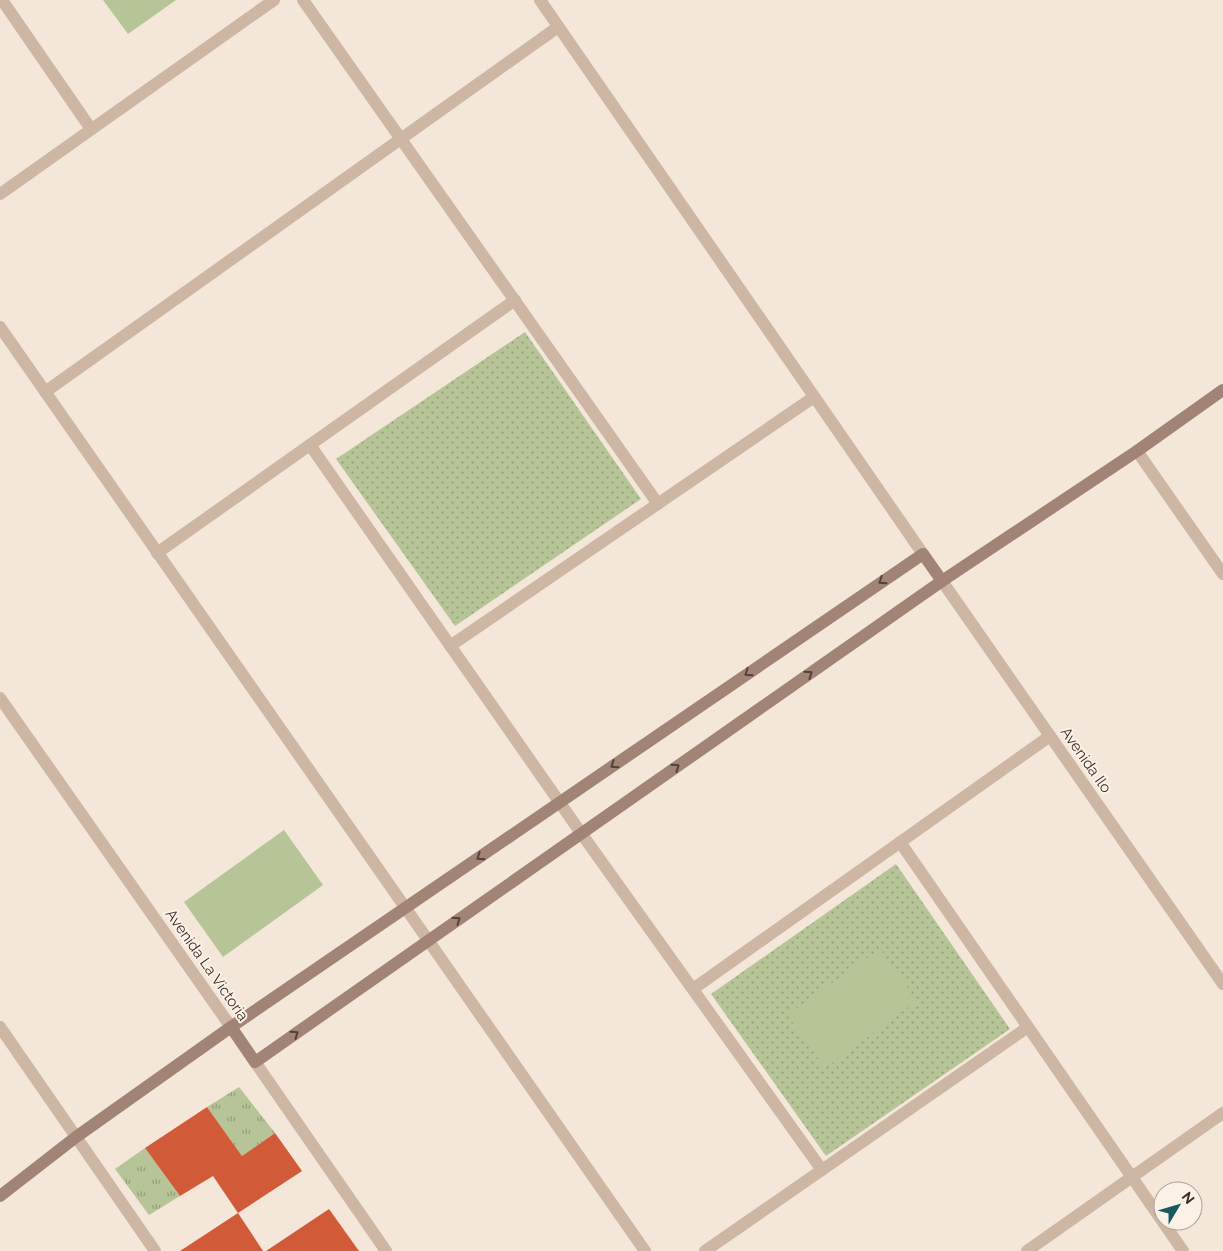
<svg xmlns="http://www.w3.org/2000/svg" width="1223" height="1251" viewBox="0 0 1223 1251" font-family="Raleway,sans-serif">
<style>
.grass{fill:url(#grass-tufts)}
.park{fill:url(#park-dots)}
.garden{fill:#b6c497}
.building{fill:#d15b39}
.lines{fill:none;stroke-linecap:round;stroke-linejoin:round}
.street{stroke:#cdb6a4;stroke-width:12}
.secondary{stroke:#a18475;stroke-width:12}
.oneway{stroke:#52413a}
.labels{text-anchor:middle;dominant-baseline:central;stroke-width:4;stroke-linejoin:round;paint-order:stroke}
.street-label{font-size:15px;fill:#372b26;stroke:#fbf1e6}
</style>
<defs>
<pattern id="grass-tufts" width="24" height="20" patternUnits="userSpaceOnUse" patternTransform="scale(1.25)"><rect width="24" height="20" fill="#b6c497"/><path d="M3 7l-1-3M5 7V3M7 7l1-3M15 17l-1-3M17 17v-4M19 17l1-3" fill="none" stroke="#959f7b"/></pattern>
<pattern id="park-dots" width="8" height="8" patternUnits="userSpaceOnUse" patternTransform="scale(1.25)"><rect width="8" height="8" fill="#b6c497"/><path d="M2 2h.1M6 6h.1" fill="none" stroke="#959f7b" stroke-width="1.8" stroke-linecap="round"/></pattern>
</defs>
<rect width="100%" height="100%" fill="#f4e7d9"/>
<g class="grass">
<polygon points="239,1087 275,1133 242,1156 207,1107"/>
<polygon points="145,1148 180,1196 149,1215 115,1169"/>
</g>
<g class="park">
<polygon points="525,332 641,499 455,626 336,459"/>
<polygon points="896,864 1010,1029 826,1156 711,994"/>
</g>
<g class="garden">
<polygon points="103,0 176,0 128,34"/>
<polygon points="284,830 323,885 223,957 184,902"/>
<polygon points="880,949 917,1001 825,1068 787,1015"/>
</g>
<g class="building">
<polygon points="207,1107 242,1156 275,1133 302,1171 238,1213 213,1176 180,1196 145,1148"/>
<polygon points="329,1209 359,1251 266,1251"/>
<polygon points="238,1213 263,1251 180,1251"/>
</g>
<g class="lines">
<g class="street">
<polyline points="2,0 91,129"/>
<polyline points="303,0 658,504"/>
<polyline points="540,0 923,554"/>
<polyline points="0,194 274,0"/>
<polyline points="0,327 645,1251"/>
<polyline points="45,392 558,27"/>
<polyline points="310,445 581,833 822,1170"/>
<polyline points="1137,451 1223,574"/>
<polyline points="157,553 515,300"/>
<polyline points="942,581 1223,984"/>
<polyline points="450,646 814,397"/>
<polyline points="0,698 231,1027"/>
<polyline points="900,842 1183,1251"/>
<polyline points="693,989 1050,736"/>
<polyline points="0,1027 155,1251"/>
<polyline points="255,1062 386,1251"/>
<polyline points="705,1251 1028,1027"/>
<polyline points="1027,1251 1223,1113"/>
</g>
<g class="secondary">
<polyline points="231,1027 255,1062 942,581 1137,451 1223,390"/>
<polyline points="0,1196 76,1137 231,1027 923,554 942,581"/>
</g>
</g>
<defs><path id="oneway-chevron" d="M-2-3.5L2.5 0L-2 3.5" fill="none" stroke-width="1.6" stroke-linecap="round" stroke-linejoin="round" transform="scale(1.25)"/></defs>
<g class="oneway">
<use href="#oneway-chevron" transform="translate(882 581) rotate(146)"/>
<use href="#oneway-chevron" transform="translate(748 673) rotate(146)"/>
<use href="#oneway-chevron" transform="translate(809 674) rotate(-35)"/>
<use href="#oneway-chevron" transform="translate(614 765) rotate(146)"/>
<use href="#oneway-chevron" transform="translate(676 767) rotate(-35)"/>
<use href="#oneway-chevron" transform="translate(480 857) rotate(146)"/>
<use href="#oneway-chevron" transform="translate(457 920) rotate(-35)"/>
<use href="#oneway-chevron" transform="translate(295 1034) rotate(-35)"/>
</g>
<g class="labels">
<g class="street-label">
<text transform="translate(1086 760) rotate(55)">Avenida Ilo</text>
<text transform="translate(207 965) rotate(55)">Avenida La Victoria</text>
</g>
</g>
<g transform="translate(1178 1206) rotate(52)"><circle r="24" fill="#fbf1e6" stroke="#ada299"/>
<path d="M0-4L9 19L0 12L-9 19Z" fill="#18595d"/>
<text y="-8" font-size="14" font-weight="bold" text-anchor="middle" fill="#372b26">N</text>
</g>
</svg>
